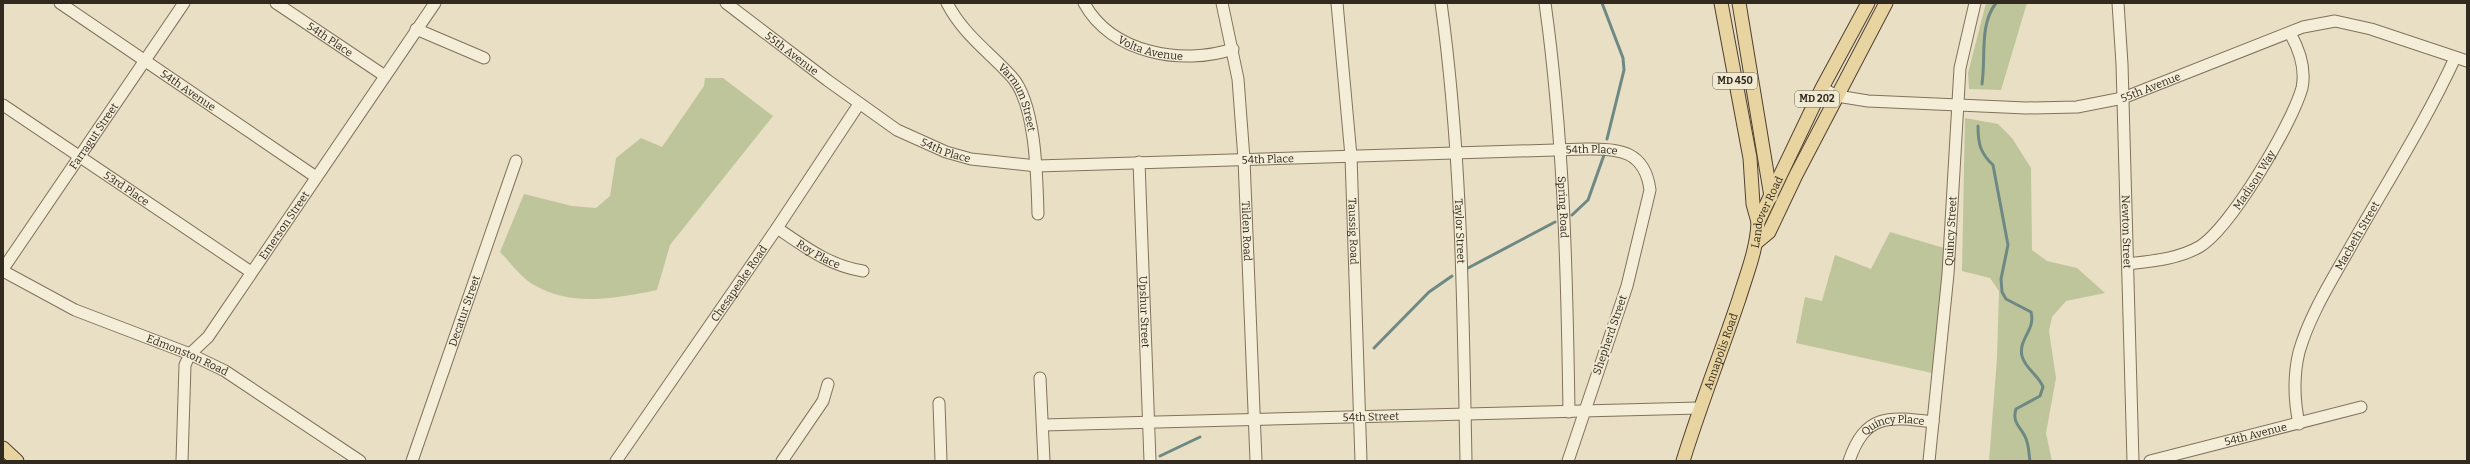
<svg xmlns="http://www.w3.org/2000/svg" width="2470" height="464" viewBox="0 0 2470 464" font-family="Bitter,serif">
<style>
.green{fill:#bec59a}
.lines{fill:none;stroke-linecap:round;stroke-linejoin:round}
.stream{stroke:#6e8984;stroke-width:3}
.minor-casing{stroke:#81725d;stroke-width:13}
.major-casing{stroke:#504031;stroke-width:15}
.minor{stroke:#f4edd7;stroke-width:11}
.major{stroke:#e8d4a0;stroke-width:13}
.labels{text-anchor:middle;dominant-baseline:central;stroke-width:4;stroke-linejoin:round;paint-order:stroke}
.shield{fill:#f1ead3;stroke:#6c6455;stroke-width:1}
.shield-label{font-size:10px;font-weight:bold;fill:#332a1f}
.street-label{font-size:11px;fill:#332a1f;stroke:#f1ead3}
</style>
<rect width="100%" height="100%" fill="#e9dfc5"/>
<g class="green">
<polygon points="1986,3 2027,3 2001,90 1969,89 1968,73"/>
<path d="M705,78H723L773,116L670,245L657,290C618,298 572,307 536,286C522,279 511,263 500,252L524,194L572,206L596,208L610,196L616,158L641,138L662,147L704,86Z"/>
<polygon points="1965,118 1998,124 2012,138 2031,168 2032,250 2047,261 2077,268 2105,293 2066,301 2052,317 2049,331 2056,378 2046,433 2052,461 1989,461 1997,358 1999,291 1990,278 1962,271"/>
<polygon points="1890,232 1944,248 1938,332 1932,373 1796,343 1805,297 1822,301 1835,255 1871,269"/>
</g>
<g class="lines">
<g class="stream">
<polyline points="1602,3 1623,58 1624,70 1607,139"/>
<path d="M1982,84C1986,57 1979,25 1996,3"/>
<path d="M1978,126C1978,143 1980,153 1993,165L2008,245L2001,279L2002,292L2006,299L2031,312C2036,330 2018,339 2022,356C2025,369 2039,375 2043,387L2040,396L2016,409C2011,425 2024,428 2027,442C2029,448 2029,455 2030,461"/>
<polyline points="1572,215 1588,200 1604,155"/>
<polyline points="1468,268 1555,222"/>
<polyline points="1374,348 1429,292 1452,276"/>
<polyline points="1160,456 1200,437"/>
</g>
<defs>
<g id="minor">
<path id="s1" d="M60,3L316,177"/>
<path id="s2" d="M276,3L385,76"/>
<path id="s3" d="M726,3L827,80L897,130L946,152L971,159L1037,166L1586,149C1619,148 1645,151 1650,190L1627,286L1568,461"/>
<path id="s4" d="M947,3C963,34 988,51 1011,76C1036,102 1037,178 1038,214"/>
<path id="s5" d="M1084,3C1111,53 1182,66 1233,49"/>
<path id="s6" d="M1222,3L1238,79L1244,159L1256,461"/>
<path id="s7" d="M1337,3L1351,156L1361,461"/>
<path id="s8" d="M1441,3C1462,153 1463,309 1466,461"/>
<path id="s9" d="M1545,3C1564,138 1567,276 1569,412"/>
<path id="s10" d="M2118,3L2122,64L2133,461"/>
<polyline points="416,29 484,58"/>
<path id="s11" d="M1822,88L1837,96L1868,101L2026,108L2077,107L2123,98L2303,27L2335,21L2371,29L2467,61"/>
<path id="s12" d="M3,105L251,272"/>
<path id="s13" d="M1139,162L1150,461"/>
<path id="s14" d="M777,228C805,247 830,266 863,271"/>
<path id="s15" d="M2128,264C2152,261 2178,259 2199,247C2230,229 2292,124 2302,88C2306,69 2299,49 2290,33"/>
<path id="s16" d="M3,269L184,3"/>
<path id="s17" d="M3,271L75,310L190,354L225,371L360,461"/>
<polyline points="1040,378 1044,461"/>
<polyline points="939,403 941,461"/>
<path id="s18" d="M2299,424C2294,400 2293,377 2299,352C2310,314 2332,280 2351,246C2386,184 2425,123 2455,58"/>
<path id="s19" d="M1043,425L1699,408"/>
<path id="s20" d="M182,461L185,365L190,354L208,337L435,3"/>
<path id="s21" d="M412,461L516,161"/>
<path id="s22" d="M616,461L777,228L859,104"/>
<polyline points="782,461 823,401 828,384"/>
<path id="s23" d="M1849,461C1865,414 1888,416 1933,422"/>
<path id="s24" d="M1929,461L1948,274L1960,68L1975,3"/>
<path id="s25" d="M2150,461L2361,407"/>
</g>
<g id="major">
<polyline points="1721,3 1750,158 1753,204 1758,222"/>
<polyline points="1739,3 1771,197"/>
<polyline points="1757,242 1769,232 1796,175 1886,3"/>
<polyline points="3,448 17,461"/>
<path id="s26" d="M1683,461C1700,406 1721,353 1739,299C1747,273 1757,249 1758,222L1822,88L1868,3"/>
</g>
</defs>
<use href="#minor" class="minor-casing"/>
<use href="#major" class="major-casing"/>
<use href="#minor" class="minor"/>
<use href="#major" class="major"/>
</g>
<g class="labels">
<g class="shield">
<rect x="1713" y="73" width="44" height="16" rx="3"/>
<rect x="1795" y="91" width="44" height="16" rx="3"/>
</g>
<g class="shield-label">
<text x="1735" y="81">MD 450</text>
<text x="1817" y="99">MD 202</text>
</g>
<g class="street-label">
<text stroke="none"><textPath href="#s2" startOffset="65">54th Place</textPath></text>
<text stroke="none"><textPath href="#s5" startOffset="84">Volta Avenue</textPath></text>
<text stroke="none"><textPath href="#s3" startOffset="83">55th Avenue</textPath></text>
<text stroke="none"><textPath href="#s11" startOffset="334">55th Avenue</textPath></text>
<text stroke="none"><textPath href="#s1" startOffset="155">54th Avenue</textPath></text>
<text stroke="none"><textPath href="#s4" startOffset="120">Varnum Street</textPath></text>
<text stroke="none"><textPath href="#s16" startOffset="161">Farragut Street</textPath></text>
<text stroke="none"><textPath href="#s3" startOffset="266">54th Place</textPath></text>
<text stroke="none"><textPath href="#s3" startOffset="914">54th Place</textPath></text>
<text stroke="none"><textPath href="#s3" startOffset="590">54th Place</textPath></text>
<text stroke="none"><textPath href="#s15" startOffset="161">Madison Way</textPath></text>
<text stroke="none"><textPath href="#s12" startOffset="149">53rd Place</textPath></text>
<text stroke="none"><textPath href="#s26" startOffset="263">Landover Road</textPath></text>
<text stroke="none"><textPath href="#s9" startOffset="205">Spring Road</textPath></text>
<text stroke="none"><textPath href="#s20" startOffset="268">Emerson Street</textPath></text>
<text stroke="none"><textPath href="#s6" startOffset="230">Tilden Road</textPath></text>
<text stroke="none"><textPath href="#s24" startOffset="231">Quincy Street</textPath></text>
<text stroke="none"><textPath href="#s7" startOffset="229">Taussig Road</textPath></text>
<text stroke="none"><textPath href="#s8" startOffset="229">Taylor Street</textPath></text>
<text stroke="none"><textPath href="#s10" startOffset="229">Newton Street</textPath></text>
<text stroke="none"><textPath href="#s18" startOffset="203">Macbeth Street</textPath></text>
<text stroke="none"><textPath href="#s14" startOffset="49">Roy Place</textPath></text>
<text stroke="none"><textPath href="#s22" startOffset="216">Chesapeake Road</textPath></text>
<text stroke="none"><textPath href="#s21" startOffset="159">Decatur Street</textPath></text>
<text stroke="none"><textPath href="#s13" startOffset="150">Upshur Street</textPath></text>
<text transform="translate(1610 335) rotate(-71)">Shepherd Street</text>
<text stroke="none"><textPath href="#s26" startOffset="116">Annapolis Road</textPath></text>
<text stroke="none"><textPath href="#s17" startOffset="203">Edmonston Road</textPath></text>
<text stroke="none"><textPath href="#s19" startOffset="328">54th Street</textPath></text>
<text stroke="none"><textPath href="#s23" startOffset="64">Quincy Place</textPath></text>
<text stroke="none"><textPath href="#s25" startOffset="109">54th Avenue</textPath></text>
</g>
</g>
<rect width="2470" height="464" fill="none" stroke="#332a1f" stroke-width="8"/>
</svg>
